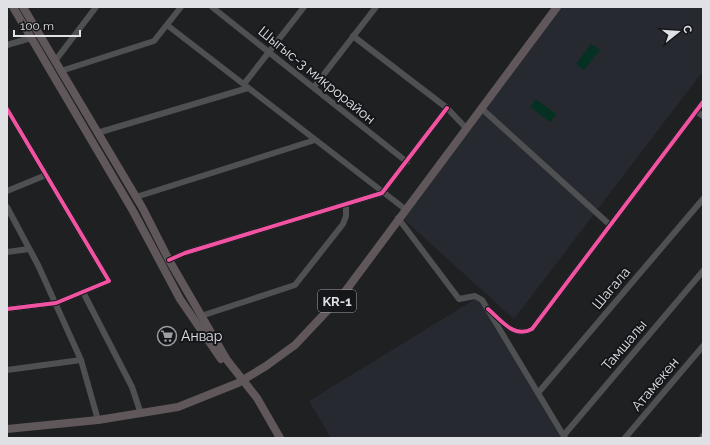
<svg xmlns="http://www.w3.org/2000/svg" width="710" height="445" viewBox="0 0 710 445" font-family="Raleway,sans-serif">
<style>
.built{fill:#262930}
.green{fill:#063021}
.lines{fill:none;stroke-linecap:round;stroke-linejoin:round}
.minor{stroke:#4f5051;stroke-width:6}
.major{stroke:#5f5759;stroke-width:8}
.cycleway-casing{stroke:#15161a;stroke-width:6}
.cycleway{stroke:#f153a3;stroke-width:4}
.labels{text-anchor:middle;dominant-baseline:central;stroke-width:4;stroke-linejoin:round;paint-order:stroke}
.shield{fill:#15161a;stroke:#a3a4a7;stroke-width:1}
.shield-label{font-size:13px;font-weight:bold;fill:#e0e1e4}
.street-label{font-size:14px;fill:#e0e1e4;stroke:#15161a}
.poi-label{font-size:14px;fill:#e0e1e4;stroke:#15161a;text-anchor:start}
</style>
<rect width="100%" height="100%" fill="#1f2022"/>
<g class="built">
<polygon points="558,7 703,7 703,71 514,319 400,216"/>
<polygon points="477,298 563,438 331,438 309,401"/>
</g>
<g class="green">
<polygon points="591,44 600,50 584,70 576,64"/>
<polygon points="536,99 556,114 550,122 530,107"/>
</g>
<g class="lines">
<g class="minor">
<polyline points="212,7 407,162"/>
<polyline points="167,25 405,209"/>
<polyline points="353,36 447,108 466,128"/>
<polyline points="7,45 31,38"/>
<polyline points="55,61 96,7"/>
<polyline points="61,71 154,41 181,7"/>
<polyline points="244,84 304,7"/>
<polyline points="314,87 376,7"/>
<polyline points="481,108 610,225"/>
<polyline points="7,109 109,281 56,303 7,309"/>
<polyline points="696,111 703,116"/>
<polyline points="97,133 248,88"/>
<polyline points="7,191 46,175"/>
<polyline points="136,197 315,140"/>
<polyline points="7,207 38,265 81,360 98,420"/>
<polyline points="398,218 459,299 475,296 482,300 565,438"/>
<polyline points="7,252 29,249"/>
<polyline points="169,260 185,253 382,193 447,108"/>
<polyline points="83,292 132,387 141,414"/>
<path d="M488,309C501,320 514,339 532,329L703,102"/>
<polyline points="201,316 295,285 343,224 346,216 346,204"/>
<polyline points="7,370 81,360"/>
<polyline points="538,393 703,199"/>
<polyline points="564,435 703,271"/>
<polyline points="625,438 703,346"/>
<polyline points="702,438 703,436"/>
</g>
<g class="major">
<polyline points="13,7 133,211 180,299 221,359"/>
<polyline points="23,7 142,207 169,260 227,360 257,398 280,438"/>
<polyline points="7,429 98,420 178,407 238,383 266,366 295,345 344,293 557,7"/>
</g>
<defs>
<g id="cycleway">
<polyline points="7,109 109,281 56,303 7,309"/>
<polyline points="169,260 185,253 382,193 447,108"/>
<path d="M488,309C501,320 514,339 532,329L703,102"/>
</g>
</defs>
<use href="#cycleway" class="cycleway-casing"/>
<use href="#cycleway" class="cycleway"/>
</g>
<defs>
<symbol id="supermarket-ring" viewBox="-11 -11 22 22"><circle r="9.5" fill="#15161a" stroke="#9c9da0" stroke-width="1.5"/><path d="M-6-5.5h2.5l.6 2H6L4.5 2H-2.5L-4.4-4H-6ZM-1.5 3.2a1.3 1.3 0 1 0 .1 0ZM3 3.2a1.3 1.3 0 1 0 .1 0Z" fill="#9c9da0"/></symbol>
</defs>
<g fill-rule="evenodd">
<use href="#supermarket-ring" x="156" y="325" width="22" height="22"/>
</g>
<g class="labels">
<rect class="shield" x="318" y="290" width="38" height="22" rx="3"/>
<g class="shield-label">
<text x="337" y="301">KR-1</text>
</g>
<g class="street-label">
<text transform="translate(317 75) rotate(39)">Шыгыс-3 микрорайон</text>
<text transform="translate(611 288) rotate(-50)">Шагала</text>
<text transform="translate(624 345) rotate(-50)">Тамшалы</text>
<text transform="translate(655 384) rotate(-50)">Атамекен</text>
</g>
<g class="poi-label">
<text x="181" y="336">Анвар</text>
</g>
</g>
<rect width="710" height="445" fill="none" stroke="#e0e1e4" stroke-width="16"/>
<g transform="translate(678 32) rotate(73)" stroke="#15161a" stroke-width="3" paint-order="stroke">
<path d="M0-3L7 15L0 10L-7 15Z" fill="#e0e1e4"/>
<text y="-6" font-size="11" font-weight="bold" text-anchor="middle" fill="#e0e1e4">С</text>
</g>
<path d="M14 30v6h66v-6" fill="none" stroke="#e0e1e4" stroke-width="2"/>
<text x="20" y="30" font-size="12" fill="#e0e1e4" stroke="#15161a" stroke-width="3" paint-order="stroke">100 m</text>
</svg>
